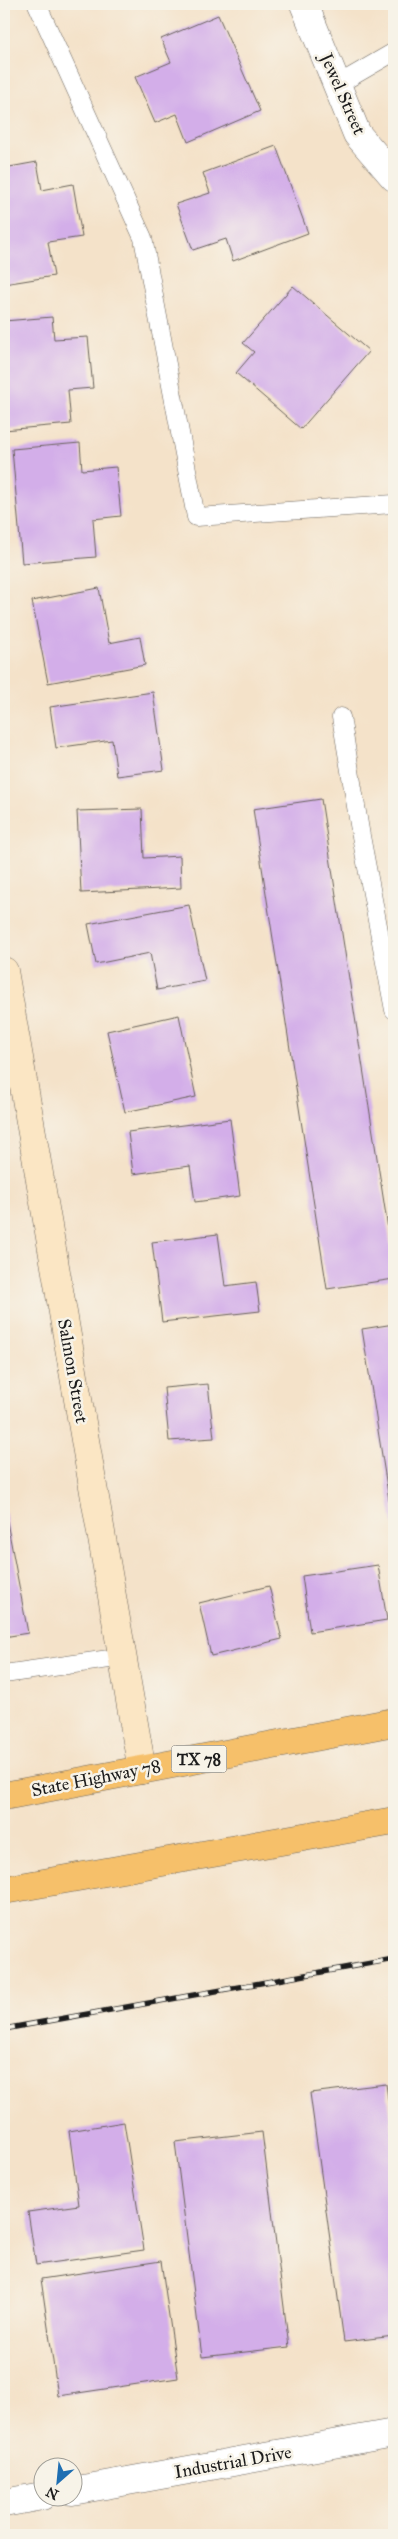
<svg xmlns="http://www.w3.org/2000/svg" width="398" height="2539" viewBox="0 0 398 2539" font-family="'IM FELL Great Primer',serif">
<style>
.building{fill:#d3aee9}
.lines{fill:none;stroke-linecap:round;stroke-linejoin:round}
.lane-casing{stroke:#686159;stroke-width:19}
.street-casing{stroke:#686159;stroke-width:29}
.secondary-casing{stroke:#686159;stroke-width:29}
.primary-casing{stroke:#686159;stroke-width:29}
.lane{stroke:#fff;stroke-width:18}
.street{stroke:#fff;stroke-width:28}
.secondary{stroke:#fbe6c4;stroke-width:28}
.primary{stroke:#f6c06b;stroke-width:28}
.rail-casing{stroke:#1c1c1c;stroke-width:5.5}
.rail{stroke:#f7f3e8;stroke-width:4;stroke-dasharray:11;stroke-linecap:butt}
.labels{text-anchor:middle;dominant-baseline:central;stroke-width:5;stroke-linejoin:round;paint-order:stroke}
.shield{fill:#f7f3e8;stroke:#5e5c59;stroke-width:1}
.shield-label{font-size:16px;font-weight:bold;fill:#1c1c1c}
.street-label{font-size:18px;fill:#1c1c1c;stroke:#f7f3e8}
</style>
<rect width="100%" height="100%" fill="#f7f3e8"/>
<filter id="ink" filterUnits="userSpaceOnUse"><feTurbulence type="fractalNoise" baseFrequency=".02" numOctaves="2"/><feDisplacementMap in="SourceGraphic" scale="10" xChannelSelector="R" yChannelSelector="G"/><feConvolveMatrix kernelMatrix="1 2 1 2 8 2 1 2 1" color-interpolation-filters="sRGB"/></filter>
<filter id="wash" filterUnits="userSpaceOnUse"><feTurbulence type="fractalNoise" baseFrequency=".0096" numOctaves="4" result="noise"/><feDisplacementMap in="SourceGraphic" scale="20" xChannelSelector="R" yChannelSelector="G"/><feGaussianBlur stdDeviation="1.12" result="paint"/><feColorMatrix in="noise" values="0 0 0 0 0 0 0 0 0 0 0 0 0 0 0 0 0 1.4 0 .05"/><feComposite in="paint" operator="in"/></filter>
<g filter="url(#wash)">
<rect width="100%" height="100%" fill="#f4e2c9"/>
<g id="blocks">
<g class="building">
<polygon points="218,15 260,111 188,142 177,114 155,123 135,77 171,62 161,39"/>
<polygon points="276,146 308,233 233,261 226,239 193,250 176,204 210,193 203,173"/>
<polygon points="37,162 42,190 73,184 82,237 48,242 54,276 4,284 4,168"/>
<polygon points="293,286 369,351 301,429 236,373 254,352 243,343"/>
<polygon points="52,317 54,339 88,337 93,388 68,390 71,424 4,430 4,321"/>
<polygon points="80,443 82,470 116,467 121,516 93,519 96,557 22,563 12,449"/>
<polygon points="99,588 109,643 140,637 145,665 48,683 32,601"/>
<polygon points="153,692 164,770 117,776 112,740 56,748 50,707"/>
<polygon points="321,799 394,1267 394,1279 327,1289 253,809"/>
<polygon points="142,809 144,858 180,856 181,888 81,893 77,811"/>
<polygon points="189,905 205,981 157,990 150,953 96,964 88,924"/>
<polygon points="179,1015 196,1097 125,1112 107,1031"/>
<polygon points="230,1119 240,1196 195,1202 190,1166 133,1174 128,1132"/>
<polygon points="218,1234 225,1286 256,1282 260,1311 162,1322 152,1242"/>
<polygon points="394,1324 394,1525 393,1525 362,1329"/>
<polygon points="208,1384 214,1438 169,1441 164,1388"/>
<polygon points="4,1506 28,1633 4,1637"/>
<polygon points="378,1565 387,1620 310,1632 302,1576"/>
<polygon points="269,1586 282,1639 211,1656 199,1603"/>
<polygon points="386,2084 394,2142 394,2336 344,2342 310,2093"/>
<polygon points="124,2122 144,2250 36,2265 28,2212 79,2205 69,2131"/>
<polygon points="262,2132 289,2347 202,2357 175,2142"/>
<polygon points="161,2261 178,2378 58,2396 41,2279"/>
</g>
</g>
</g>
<g filter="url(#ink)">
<use href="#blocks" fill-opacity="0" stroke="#686159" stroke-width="1"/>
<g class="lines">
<defs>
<g id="lane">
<polyline points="37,4 143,238 196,517 394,504"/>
<polyline points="337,85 394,52"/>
<polyline points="341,717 361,836 394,1010"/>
<polyline points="4,1674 123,1657"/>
</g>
<g id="street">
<polyline points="304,4 357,134 394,177"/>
<polyline points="72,2491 394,2433"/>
<polyline points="4,2503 42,2496"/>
</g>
<polyline id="secondary" points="4,971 142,1770"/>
<g id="primary">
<polyline points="4,1796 394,1722"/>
<polyline points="4,1890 394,1821"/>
</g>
</defs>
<use href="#lane" class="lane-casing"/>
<use href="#street" class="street-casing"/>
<use href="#secondary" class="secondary-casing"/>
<use href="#primary" class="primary-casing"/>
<use href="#lane" class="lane"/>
<use href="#street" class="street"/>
<use href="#secondary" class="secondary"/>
<use href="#primary" class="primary"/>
<defs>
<polyline id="rail" points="4,2029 394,1959"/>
</defs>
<use href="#rail" class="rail-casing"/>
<use href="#rail" class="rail"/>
</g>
</g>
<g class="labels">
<rect class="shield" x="171.5" y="1745.5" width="55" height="27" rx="4"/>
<g class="shield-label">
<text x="199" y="1759">TX 78</text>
</g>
<g class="street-label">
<text transform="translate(343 94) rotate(66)">Jewel Street</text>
<text transform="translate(73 1371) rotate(80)">Salmon Street</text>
<text transform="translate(96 1778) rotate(-11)">State Highway 78</text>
<text transform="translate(233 2462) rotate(-10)">Industrial Drive</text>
</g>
</g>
<rect width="398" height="2539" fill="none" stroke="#f7f3e8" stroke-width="20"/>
<g transform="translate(58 2482) rotate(207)"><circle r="24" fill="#f7f3e8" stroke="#9f9d96"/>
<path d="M0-4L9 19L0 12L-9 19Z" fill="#1f6fb2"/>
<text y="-8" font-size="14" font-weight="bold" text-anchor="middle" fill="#1c1c1c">N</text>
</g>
</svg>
